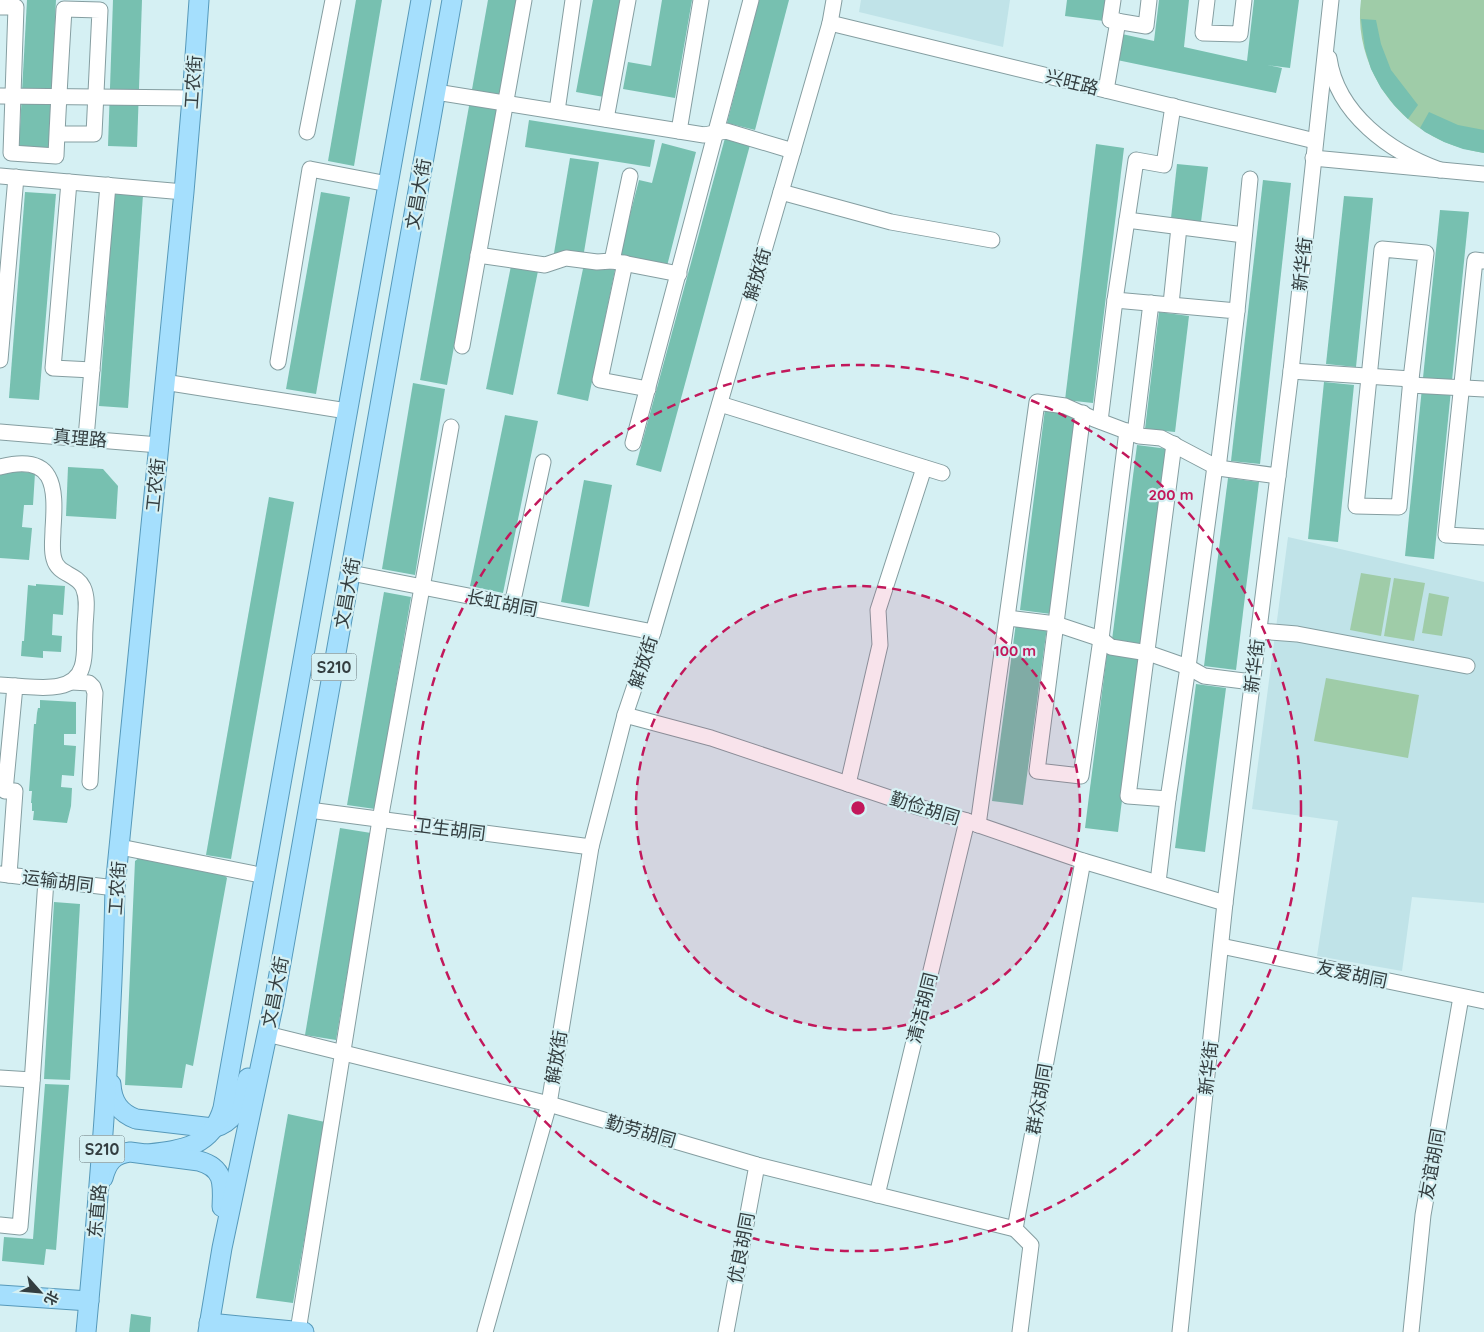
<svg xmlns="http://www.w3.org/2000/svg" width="1484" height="1332" viewBox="0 0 1484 1332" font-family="Quicksand,'Noto Sans SC',sans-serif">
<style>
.built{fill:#c0e3e8}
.green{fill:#9fcca8}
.building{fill:#77c0b0}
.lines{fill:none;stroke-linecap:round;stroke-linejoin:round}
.minor-casing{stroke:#859ea1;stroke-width:17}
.major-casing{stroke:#5699ba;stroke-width:21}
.minor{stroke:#fff;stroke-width:15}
.major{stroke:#a5dffd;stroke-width:19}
.ring{fill:none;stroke:#c2185b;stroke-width:2.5;stroke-dasharray:9 6}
.labels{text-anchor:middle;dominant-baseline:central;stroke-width:4.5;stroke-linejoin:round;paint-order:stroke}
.shield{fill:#d5f0f3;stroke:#647376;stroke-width:1}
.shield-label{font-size:16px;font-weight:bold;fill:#343e40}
.street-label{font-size:18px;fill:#343e40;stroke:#d5f0f3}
.centre{fill:#c2185b;stroke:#d5f0f3;stroke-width:2.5}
.ring-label{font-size:15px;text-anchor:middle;font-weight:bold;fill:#c2185b;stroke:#d5f0f3;stroke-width:4.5;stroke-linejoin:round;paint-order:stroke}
</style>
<rect width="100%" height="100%" fill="#d5f0f3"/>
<g class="built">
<polygon points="861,0 1010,0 1003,47 859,12"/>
<polygon points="1288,537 1484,582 1484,903 1412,897 1402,971 1317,956 1338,821 1252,809"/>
</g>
<g class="green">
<path d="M1361,0H1484V153C1463,149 1444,144 1426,132C1382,106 1354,51 1361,0Z"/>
<polygon points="1361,573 1391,578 1381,636 1350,630"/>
<polygon points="1394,578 1425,583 1414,641 1384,636"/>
<polygon points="1429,593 1449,597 1442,636 1422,633"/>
<polygon points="1326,678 1419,695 1408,758 1314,741"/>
</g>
<g class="building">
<polygon points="27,0 56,0 49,149 19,147"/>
<polygon points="113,0 142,0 137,147 108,146"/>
<polygon points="356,0 382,0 354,166 328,161"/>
<polygon points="488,0 517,0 447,385 420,380"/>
<polygon points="593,0 622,0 604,97 576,92"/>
<polygon points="662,0 692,0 675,98 623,89 628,62 651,66"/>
<polygon points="759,0 789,0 755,130 727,123"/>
<polygon points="1067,0 1107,0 1104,21 1065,16"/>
<polygon points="1159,0 1189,0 1184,47 1247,61 1254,0 1299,0 1290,68 1267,65 1282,68 1276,93 1117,60 1122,34 1154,41"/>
<polygon points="1361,19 1376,20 1381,44 1391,70 1418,105 1408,119 1394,105 1381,88 1371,69 1365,49"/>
<polygon points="1429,112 1458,125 1484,130 1484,153 1463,149 1444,142 1425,132 1420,128"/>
<polygon points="529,120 655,140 650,167 525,147"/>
<polygon points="725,138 750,145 661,472 636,465"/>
<polygon points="662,143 696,152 666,270 619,257 639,180 652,183"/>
<polygon points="1096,144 1124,148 1093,403 1065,400"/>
<polygon points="570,158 599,162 583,258 554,253"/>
<polygon points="1177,164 1208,167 1201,222 1171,218"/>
<polygon points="1263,180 1291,183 1260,464 1231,461"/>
<polygon points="25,192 56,194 39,400 9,398"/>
<polygon points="321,192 350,197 316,394 286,389"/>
<polygon points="114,193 143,195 128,408 99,406"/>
<polygon points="1344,196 1373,198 1356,367 1326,364"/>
<polygon points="1440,210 1469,212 1434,559 1405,556"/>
<polygon points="584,264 615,270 588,401 557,394"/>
<polygon points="511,266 538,271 513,395 486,389"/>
<polygon points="1159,312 1189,316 1175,432 1145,429"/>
<polygon points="1324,382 1354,385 1338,542 1308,539"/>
<polygon points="413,383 445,389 415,575 382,569"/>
<polygon points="1045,409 1076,413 1051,614 1020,610"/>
<polygon points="505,415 538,421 503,593 470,586"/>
<polygon points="1137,445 1168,449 1142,644 1112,640"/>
<polygon points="68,467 103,469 118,486 116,519 66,516"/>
<polygon points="0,470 35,473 33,505 24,505 22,527 32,528 29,560 0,558"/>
<polygon points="1228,478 1259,482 1236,670 1204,666"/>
<polygon points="584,480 612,485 589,607 561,602"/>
<polygon points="269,497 294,502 231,859 206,855"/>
<polygon points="36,584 65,586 63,615 53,614 52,635 62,636 61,652 43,651 43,658 21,656 22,641 24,641 28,585 36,586"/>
<polygon points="384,592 411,597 375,809 347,805"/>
<polygon points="1016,623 1047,627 1023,805 992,801"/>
<polygon points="1107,653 1140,658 1118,832 1085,828"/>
<polygon points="1196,684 1226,688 1205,852 1175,848"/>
<polygon points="40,700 76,702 76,734 64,734 64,745 76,746 74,776 62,775 61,787 72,788 71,806 67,823 33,820 34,811 32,811 32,803 31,803 32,791 29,791 34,724 36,724 37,713 38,708 40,708"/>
<polygon points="340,828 371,833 336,1040 305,1035"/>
<polygon points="143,855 219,869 227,878 193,1066 186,1064 182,1088 125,1085 135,861"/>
<polygon points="54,902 80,904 70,1080 44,1079"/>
<polygon points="45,1084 69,1085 56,1250 46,1249 44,1265 2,1261 4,1237 33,1239"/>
<polygon points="288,1114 325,1122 293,1303 256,1298"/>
<polygon points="131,1314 151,1317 150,1332 129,1332"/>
</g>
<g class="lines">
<defs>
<g id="minor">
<polyline points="1113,0 1110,20 1146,26 1149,0"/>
<polyline points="1207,0 1203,33 1240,34 1244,0"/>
<path d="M0,7H16L11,153L56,156C58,107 61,58 64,9L100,10L94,134H57"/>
<polyline points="830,23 1315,141"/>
<path d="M1329,58C1337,114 1390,152 1440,170"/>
<polyline points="1106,90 1118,21"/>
<polyline points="436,92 704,135 726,131 793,151"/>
<polyline points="0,96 192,98"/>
<polyline points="557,111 573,0"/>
<polyline points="606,119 628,0"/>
<polyline points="679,131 701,0"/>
<polyline points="307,132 333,0"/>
<polyline points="1313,158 1484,174"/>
<polyline points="0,176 184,192"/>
<polyline points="630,176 612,261 679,274"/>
<polyline points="69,182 53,368 92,370"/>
<polyline points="781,192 891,222 992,240"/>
<polyline points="1127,220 1244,235"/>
<polygon points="1382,249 1426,253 1411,379 1399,507 1356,506"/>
<polyline points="478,255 545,265 566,258 597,262 612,261"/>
<polyline points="1484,261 1475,260 1446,535 1484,537"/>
<polyline points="625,263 600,380 648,389"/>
<polyline points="1115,300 1136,160 1164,165 1173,106"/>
<polyline points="1171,304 1179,227"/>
<polyline points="1237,311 1250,179"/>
<polyline points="462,346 524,0"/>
<polyline points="0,360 16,177"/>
<polyline points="278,362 310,169 388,184"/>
<polyline points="1291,371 1411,379"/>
<polyline points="164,382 347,411"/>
<polyline points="1410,385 1484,389"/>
<polyline points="720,404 942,473"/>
<polyline points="1083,413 1037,771 1081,776 1101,639 1127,431"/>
<polyline points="1100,421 1115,300 1237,311 1218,468"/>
<polyline points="0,432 159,445"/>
<polyline points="1135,434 1151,303"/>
<polyline points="86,438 108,185"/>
<polyline points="633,443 751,0"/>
<path d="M0,467C55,453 56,486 53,529C53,539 51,550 54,559C58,575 76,573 83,587C89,600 85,616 85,629C84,641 86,655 82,667C74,694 37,687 15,686"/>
<polyline points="351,573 653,632"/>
<polyline points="512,605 543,462"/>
<polyline points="1008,618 1056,624 1101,639 1111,647 1148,653 1188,667 1204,676 1252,682"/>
<polyline points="1259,631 1297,634 1467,666"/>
<polyline points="72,682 89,683 93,687 95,693 90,782"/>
<polyline points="0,685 15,686 5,791 15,791 9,875"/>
<polyline points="625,715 711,738 908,804 967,821 1083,861 1225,903"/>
<polyline points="848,784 880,645 878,610 924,468"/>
<polyline points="1168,799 1128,796 1174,444"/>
<polyline points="309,810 591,847"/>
<polyline points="978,825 1037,402 1065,406 1094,419 1139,436 1161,438 1218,468 1278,476"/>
<polyline points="120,847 265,876"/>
<polyline points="0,874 115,888"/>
<polyline points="1158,882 1168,799 1188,667 1215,466"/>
<polyline points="1221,946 1484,1001"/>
<polyline points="267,1034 549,1104 757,1165 1015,1229"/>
<polyline points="0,1078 32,1080"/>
<polyline points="877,1195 967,821"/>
<polyline points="0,1225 20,1227 32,1083 46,880"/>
<polyline points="298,1331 380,820 451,427"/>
<polyline points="485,1332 549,1104 591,847 625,715 653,632 687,516 830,23 834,0"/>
<polyline points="726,1332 757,1165"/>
<polyline points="1020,1332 1031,1245 1015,1229 1083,861"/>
<polyline points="1180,1332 1225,903 1291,371 1331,0"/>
<polyline points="1411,1332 1423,1215 1461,997"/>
</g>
<g id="major">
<path d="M111,1084C112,1102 120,1113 136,1119L213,1128C239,1121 240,1100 248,1078"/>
<path d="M147,1154C182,1150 212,1147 223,1108L421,0"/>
<path d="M103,1178C107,1163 113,1154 130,1152L199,1161C225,1168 223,1185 222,1207"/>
<polyline points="0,1295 89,1301"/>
<polyline points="209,1323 304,1332"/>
<path d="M86,1332C100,1184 112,1036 115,888L184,192L192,98L199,0"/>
<polyline points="208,1332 222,1248 274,1002 452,0"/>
</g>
</defs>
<use href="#minor" class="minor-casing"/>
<use href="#major" class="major-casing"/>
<use href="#minor" class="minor"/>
<use href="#major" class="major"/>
</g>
<circle cx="858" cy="808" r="222" fill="#c2185b" fill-opacity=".12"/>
<g class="ring">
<circle cx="858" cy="808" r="222"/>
<circle cx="858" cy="808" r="443"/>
</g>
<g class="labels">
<g class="shield">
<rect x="311.5" y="653.5" width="45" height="27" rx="4"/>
<rect x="79.5" y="1135.5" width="45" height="27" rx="4"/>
</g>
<g class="shield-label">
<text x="334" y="667">S210</text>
<text x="102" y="1149">S210</text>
</g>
<g class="street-label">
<text transform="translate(193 82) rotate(-86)">工农街</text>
<text transform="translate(1072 82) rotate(14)">兴旺路</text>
<text transform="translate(418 194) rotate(-80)">文昌大街</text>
<text transform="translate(1302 264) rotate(-84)">新华街</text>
<text transform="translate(757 274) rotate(-74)">解放街</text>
<text transform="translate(80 438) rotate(5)">真理路</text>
<text transform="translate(155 485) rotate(-84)">工农街</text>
<text transform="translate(347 593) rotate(-80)">文昌大街</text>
<text transform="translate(502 603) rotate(11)">长虹胡同</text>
<text transform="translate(643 662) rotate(-72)">解放街</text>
<text transform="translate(1254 666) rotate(-83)">新华街</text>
<text transform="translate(925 808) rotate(17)">勤俭胡同</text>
<text transform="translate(450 829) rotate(7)">卫生胡同</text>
<text transform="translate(58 881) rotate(7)">运输胡同</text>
<text transform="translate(117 888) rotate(-86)">工农街</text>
<text transform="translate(1352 974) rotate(12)">友爱胡同</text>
<text transform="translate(275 992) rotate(-79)">文昌大街</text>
<text transform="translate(922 1008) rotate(-76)">清洁胡同</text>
<text transform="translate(556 1057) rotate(-81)">解放街</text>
<text transform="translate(1208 1068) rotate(-84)">新华街</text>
<text transform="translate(1039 1099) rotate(-80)">群众胡同</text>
<text transform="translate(641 1131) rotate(16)">勤劳胡同</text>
<text transform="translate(1432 1164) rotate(-80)">友谊胡同</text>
<text transform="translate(97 1211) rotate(-85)">东直路</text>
<text transform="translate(741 1248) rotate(-79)">优良胡同</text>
</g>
</g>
<circle cx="858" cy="808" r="8" class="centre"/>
<g class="ring-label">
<text x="1171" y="500">200 m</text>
<text x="1015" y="656">100 m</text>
</g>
<g transform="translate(40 1292) rotate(117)" stroke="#d5f0f3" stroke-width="4" paint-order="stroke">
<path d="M0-4L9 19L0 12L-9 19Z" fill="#343e40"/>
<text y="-8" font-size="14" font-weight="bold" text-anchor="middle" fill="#343e40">北</text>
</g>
</svg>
